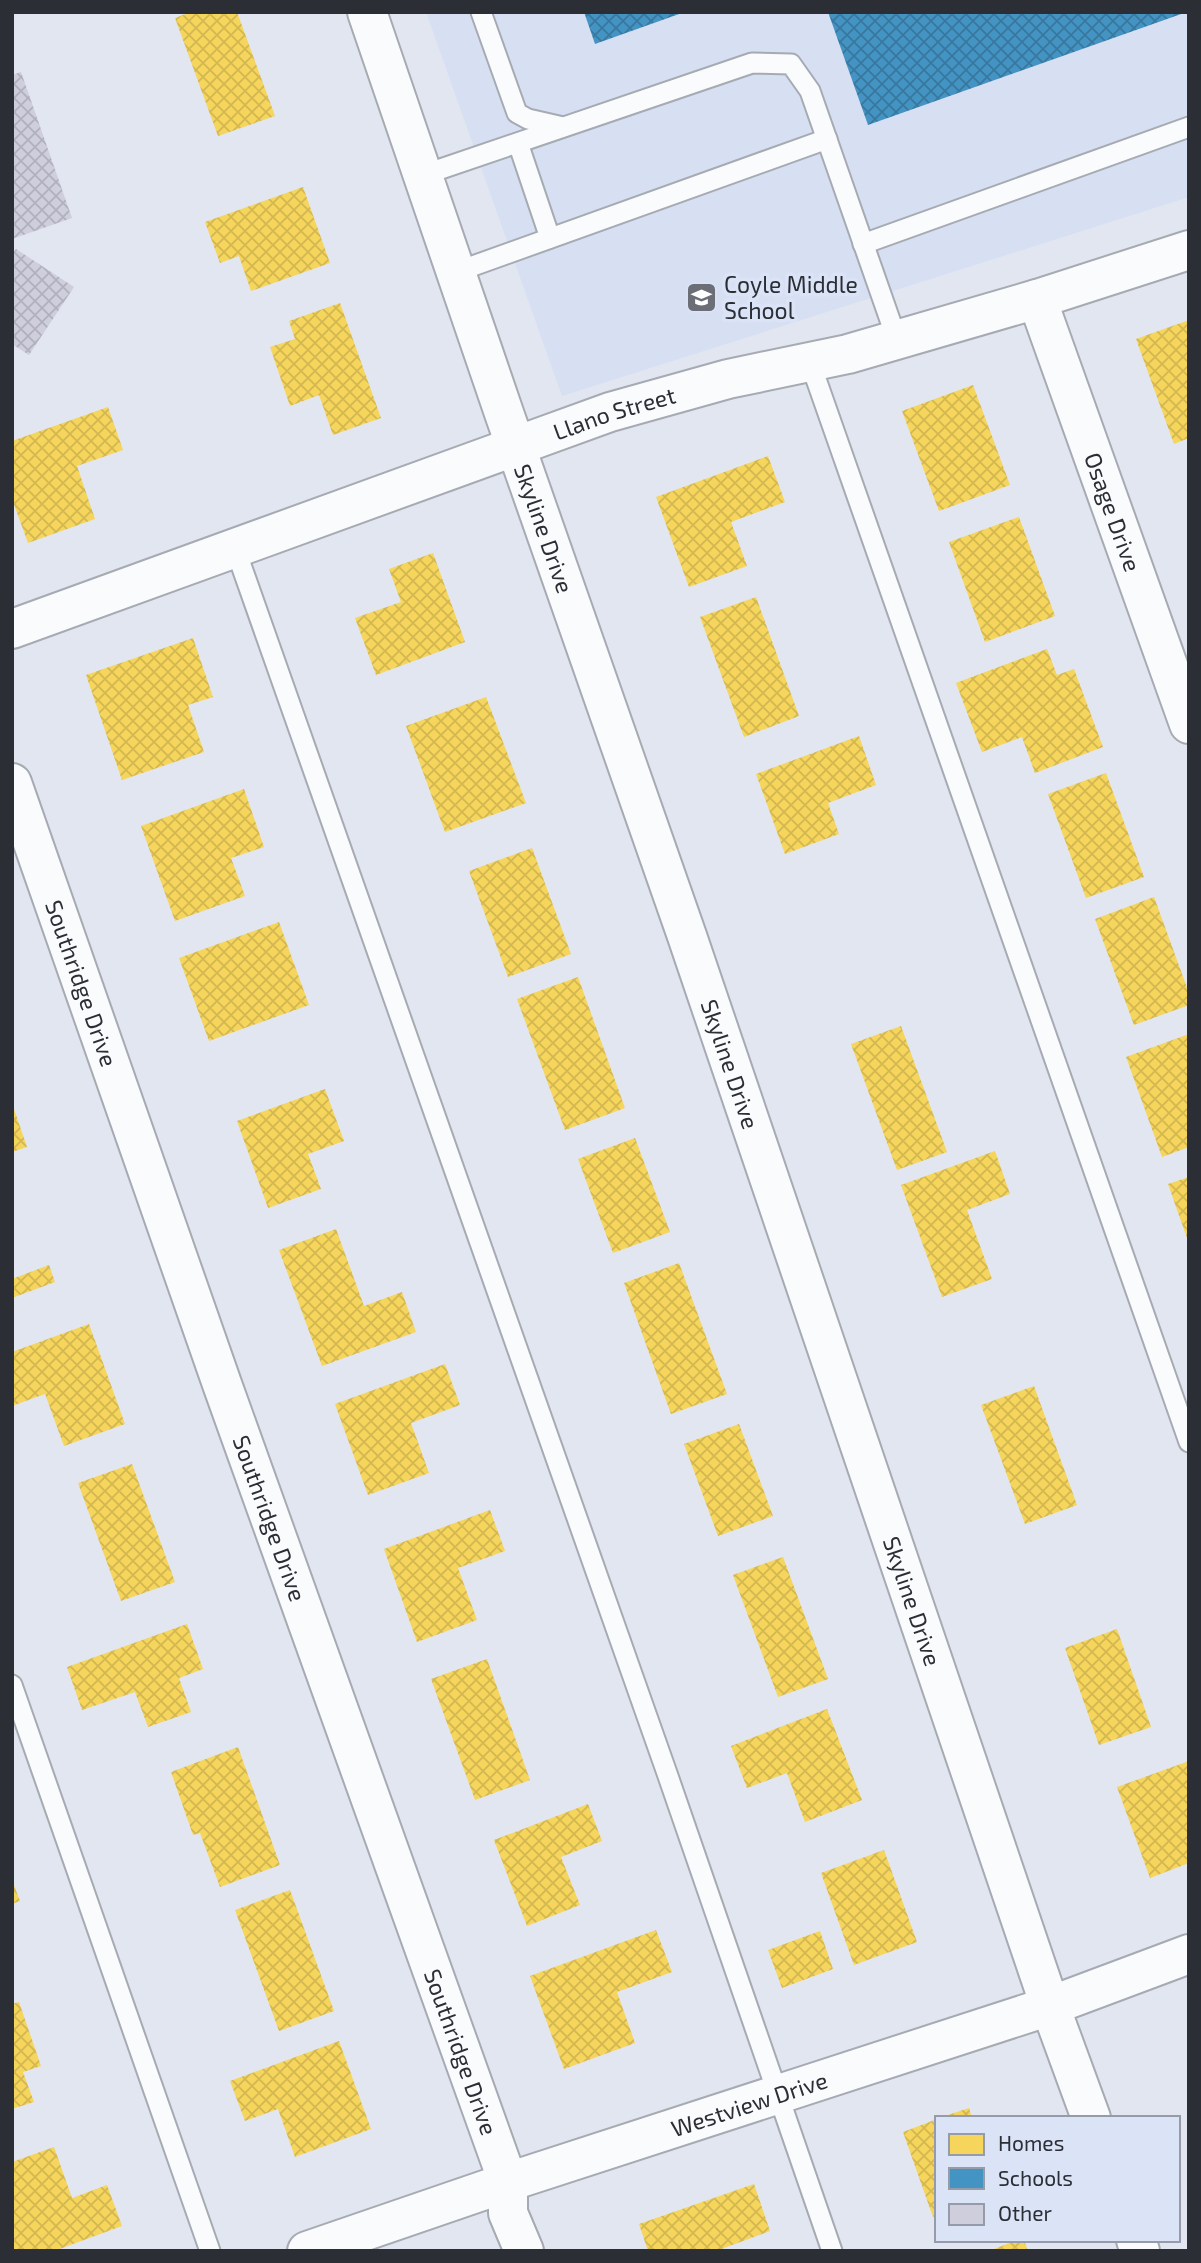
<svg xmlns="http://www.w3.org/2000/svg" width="1201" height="2263" viewBox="0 0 1201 2263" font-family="'Exo 2',sans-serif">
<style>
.built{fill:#d7dff3}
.homes{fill:url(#homes-cross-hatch)}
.schools{fill:url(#schools-cross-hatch)}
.building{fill:url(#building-cross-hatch)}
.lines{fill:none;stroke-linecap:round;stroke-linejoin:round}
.service-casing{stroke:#a6aab2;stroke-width:23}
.minor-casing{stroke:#a6aab2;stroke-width:42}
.tertiary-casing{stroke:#a6aab2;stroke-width:42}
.service{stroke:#fafbfd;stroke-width:19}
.minor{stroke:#fafbfd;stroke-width:38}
.tertiary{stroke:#fafbfd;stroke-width:38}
.labels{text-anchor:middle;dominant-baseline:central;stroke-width:7;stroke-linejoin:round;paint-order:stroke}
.poi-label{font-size:23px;fill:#2b2e35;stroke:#dbe4f7;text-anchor:start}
.street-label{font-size:23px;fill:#2b2e35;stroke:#dbe4f7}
</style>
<defs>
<pattern id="homes-cross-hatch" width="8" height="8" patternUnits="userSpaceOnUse" patternTransform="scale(1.75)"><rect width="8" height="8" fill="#f6d55c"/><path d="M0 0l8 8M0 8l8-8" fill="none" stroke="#d3b751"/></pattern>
<pattern id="schools-cross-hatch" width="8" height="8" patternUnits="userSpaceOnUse" patternTransform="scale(1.75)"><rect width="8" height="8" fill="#4393c3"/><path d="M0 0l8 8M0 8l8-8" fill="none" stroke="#38789f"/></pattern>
<pattern id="building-cross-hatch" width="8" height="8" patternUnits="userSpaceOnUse" patternTransform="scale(1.75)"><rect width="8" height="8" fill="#cecedc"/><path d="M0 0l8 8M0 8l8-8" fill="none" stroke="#b1b1bd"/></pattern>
</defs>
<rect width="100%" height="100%" fill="#e1e6f1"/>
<polygon class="built" points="426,12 1189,12 1189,197 562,396"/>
<g class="homes">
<polygon points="191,12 237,12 275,116 218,136 175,18"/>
<polygon points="303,187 330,263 251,291 239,256 220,263 205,222"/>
<polygon points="340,303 381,418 333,435 319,395 290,406 270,347 295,339 289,321"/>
<polygon points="1189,320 1189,438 1174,444 1136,339"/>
<polygon points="973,385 1010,485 939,511 902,411"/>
<polygon points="108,407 123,450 77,466 95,519 28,543 12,499 12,441"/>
<polygon points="768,456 785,502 731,522 747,566 689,587 656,497"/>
<polygon points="1019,517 1055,616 985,642 949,542"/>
<polygon points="433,553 465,642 376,675 355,618 401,602 389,569"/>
<polygon points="756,597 799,716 744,737 700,617"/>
<polygon points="193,638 213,697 188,705 204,752 122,780 86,675"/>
<polygon points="1047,649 1057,675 1074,669 1103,747 1035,773 1022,737 982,752 956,683"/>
<polygon points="486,697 526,803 445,832 406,726"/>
<polygon points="859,736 876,785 828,803 839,834 785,854 756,774"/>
<polygon points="1106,773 1144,877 1086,898 1048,794"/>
<polygon points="244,789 264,847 231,858 245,896 175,921 141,826"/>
<polygon points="532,848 571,954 508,977 469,871"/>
<polygon points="1154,897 1189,993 1189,1005 1134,1025 1095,919"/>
<polygon points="279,922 309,1005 209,1041 179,958"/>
<polygon points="578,977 625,1108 565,1130 517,999"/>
<polygon points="901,1026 947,1152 897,1170 851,1044"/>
<polygon points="1189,1034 1189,1147 1162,1157 1126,1057"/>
<polygon points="325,1089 344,1141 308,1154 321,1189 268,1208 237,1121"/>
<polygon points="13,1106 27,1147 12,1152 12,1107"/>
<polygon points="635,1138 670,1232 613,1253 578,1159"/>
<polygon points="995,1151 1010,1194 967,1210 992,1279 942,1297 901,1185"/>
<polygon points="1189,1177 1189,1241 1188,1241 1168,1184"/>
<polygon points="336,1229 364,1306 402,1292 416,1332 322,1366 279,1250"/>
<polygon points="679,1263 727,1394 671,1414 624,1283"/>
<polygon points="49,1265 55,1282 12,1298 12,1279"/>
<polygon points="89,1324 125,1424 64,1446 45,1394 12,1406 12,1352"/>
<polygon points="445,1364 460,1405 411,1423 429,1473 368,1495 335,1404"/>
<polygon points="1034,1386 1077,1505 1025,1524 981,1405"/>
<polygon points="739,1424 773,1516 718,1536 684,1444"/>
<polygon points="132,1464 175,1582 121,1601 78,1483"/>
<polygon points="490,1510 505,1551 458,1568 477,1620 417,1642 384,1549"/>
<polygon points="783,1557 828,1679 778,1697 733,1575"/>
<polygon points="187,1624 203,1669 179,1678 191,1712 148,1727 135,1692 82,1710 67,1667"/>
<polygon points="1117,1629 1151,1727 1099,1745 1065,1648"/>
<polygon points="487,1659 530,1780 475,1800 431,1679"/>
<polygon points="827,1709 862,1800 805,1822 787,1773 747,1788 731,1746"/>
<polygon points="238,1747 280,1865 220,1887 200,1833 193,1835 171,1772"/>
<polygon points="1189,1761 1189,1863 1150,1878 1117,1787"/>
<polygon points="588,1804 602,1841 561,1857 580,1905 527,1926 494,1840"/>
<polygon points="884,1850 917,1942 854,1965 821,1873"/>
<polygon points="12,1880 20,1901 12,1904"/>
<polygon points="290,1890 334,2011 279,2031 235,1910"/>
<polygon points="656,1930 672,1972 617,1992 635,2043 564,2069 530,1976"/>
<polygon points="820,1931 833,1969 782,1988 768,1950"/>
<polygon points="19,2002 41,2066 23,2072 34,2102 12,2109 12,2004"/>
<polygon points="339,2041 371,2129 295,2157 278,2109 245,2121 230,2081"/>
<polygon points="969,2108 972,2118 942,2118 942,2117"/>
<polygon points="937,2119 937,2215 933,2217 903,2132"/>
<polygon points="54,2147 72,2198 107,2185 122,2226 54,2251 12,2251 12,2162"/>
<polygon points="754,2184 770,2231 716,2251 648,2251 639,2224"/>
<polygon points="1017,2240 1024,2240 1028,2251 989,2251"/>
</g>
<g class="schools">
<polygon points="584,12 682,12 682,13 595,44"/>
<polygon points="828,12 1184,12 1184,13 868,125"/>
</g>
<g class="building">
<polygon points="21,72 72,218 12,239 12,75"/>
<polygon points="16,249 74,287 29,355 12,344 12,254"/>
</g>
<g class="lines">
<defs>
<g id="service">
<polyline points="481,12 517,113 528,119 563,127"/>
<polyline points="518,143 550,238"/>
<polyline points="423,175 752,63 791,64 810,91 897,340"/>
<polyline points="863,244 1189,127"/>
<polyline points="456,272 827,139"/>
<polyline points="810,362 1189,1442"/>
<polyline points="235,548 668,1776 832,2251"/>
<polyline points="12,1685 210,2251"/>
</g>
<g id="minor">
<path id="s1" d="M1037,299L1189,724"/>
<path id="s2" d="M12,629L610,412L728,379L848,354L1037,299L1189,250"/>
<path id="s3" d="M12,783L222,1384L508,2182V2213L524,2251"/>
<path id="s4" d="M307,2251L508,2182L1050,2006L1189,1954"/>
</g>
<g id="tertiary">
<path id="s5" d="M367,12L504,413L687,936L1050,2006L1091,2118"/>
<polyline points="1136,2240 1140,2251"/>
</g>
</defs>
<use href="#service" class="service-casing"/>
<use href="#minor" class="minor-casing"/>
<use href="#tertiary" class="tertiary-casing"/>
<use href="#service" class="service"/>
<use href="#minor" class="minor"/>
<use href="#tertiary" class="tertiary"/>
</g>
<defs>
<symbol id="school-square" viewBox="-11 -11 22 22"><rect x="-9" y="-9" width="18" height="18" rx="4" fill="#6b6e77" stroke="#dbe4f7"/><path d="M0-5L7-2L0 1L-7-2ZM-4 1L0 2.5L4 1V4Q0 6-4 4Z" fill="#fff"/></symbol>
</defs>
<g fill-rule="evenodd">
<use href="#school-square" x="684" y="280" width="35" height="35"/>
</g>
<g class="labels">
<g class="poi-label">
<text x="724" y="284">Coyle Middle<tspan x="724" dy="26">School</tspan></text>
</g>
<g class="street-label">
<text stroke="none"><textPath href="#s2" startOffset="640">Llano Street</textPath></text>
<text stroke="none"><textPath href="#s1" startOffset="226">Osage Drive</textPath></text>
<text stroke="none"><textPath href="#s5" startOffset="546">Skyline Drive</textPath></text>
<text stroke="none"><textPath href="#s3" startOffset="212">Southridge Drive</textPath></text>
<text stroke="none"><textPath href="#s5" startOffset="1113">Skyline Drive</textPath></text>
<text stroke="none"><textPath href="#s3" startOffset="779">Southridge Drive</textPath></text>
<text stroke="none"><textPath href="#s5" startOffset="1680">Skyline Drive</textPath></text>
<text stroke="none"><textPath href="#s3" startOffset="1346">Southridge Drive</textPath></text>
<text stroke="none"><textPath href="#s4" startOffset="466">Westview Drive</textPath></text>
</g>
</g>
<rect width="1201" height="2263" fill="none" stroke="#2b2e35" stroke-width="28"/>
<rect x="935" y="2116" width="245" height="126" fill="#dbe4f7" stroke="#959ba9" stroke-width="2"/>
<rect x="949" y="2134" width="35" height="21" fill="#f6d55c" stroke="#959ba9" stroke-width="2"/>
<text x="998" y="2151" font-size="21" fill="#2b2e35">Homes</text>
<rect x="949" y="2168" width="35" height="21" fill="#4393c3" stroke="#959ba9" stroke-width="2"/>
<text x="998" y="2186" font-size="21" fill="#2b2e35">Schools</text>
<rect x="949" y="2204" width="35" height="21" fill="#cecedc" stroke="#959ba9" stroke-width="2"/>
<text x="998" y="2221" font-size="21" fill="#2b2e35">Other</text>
</svg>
